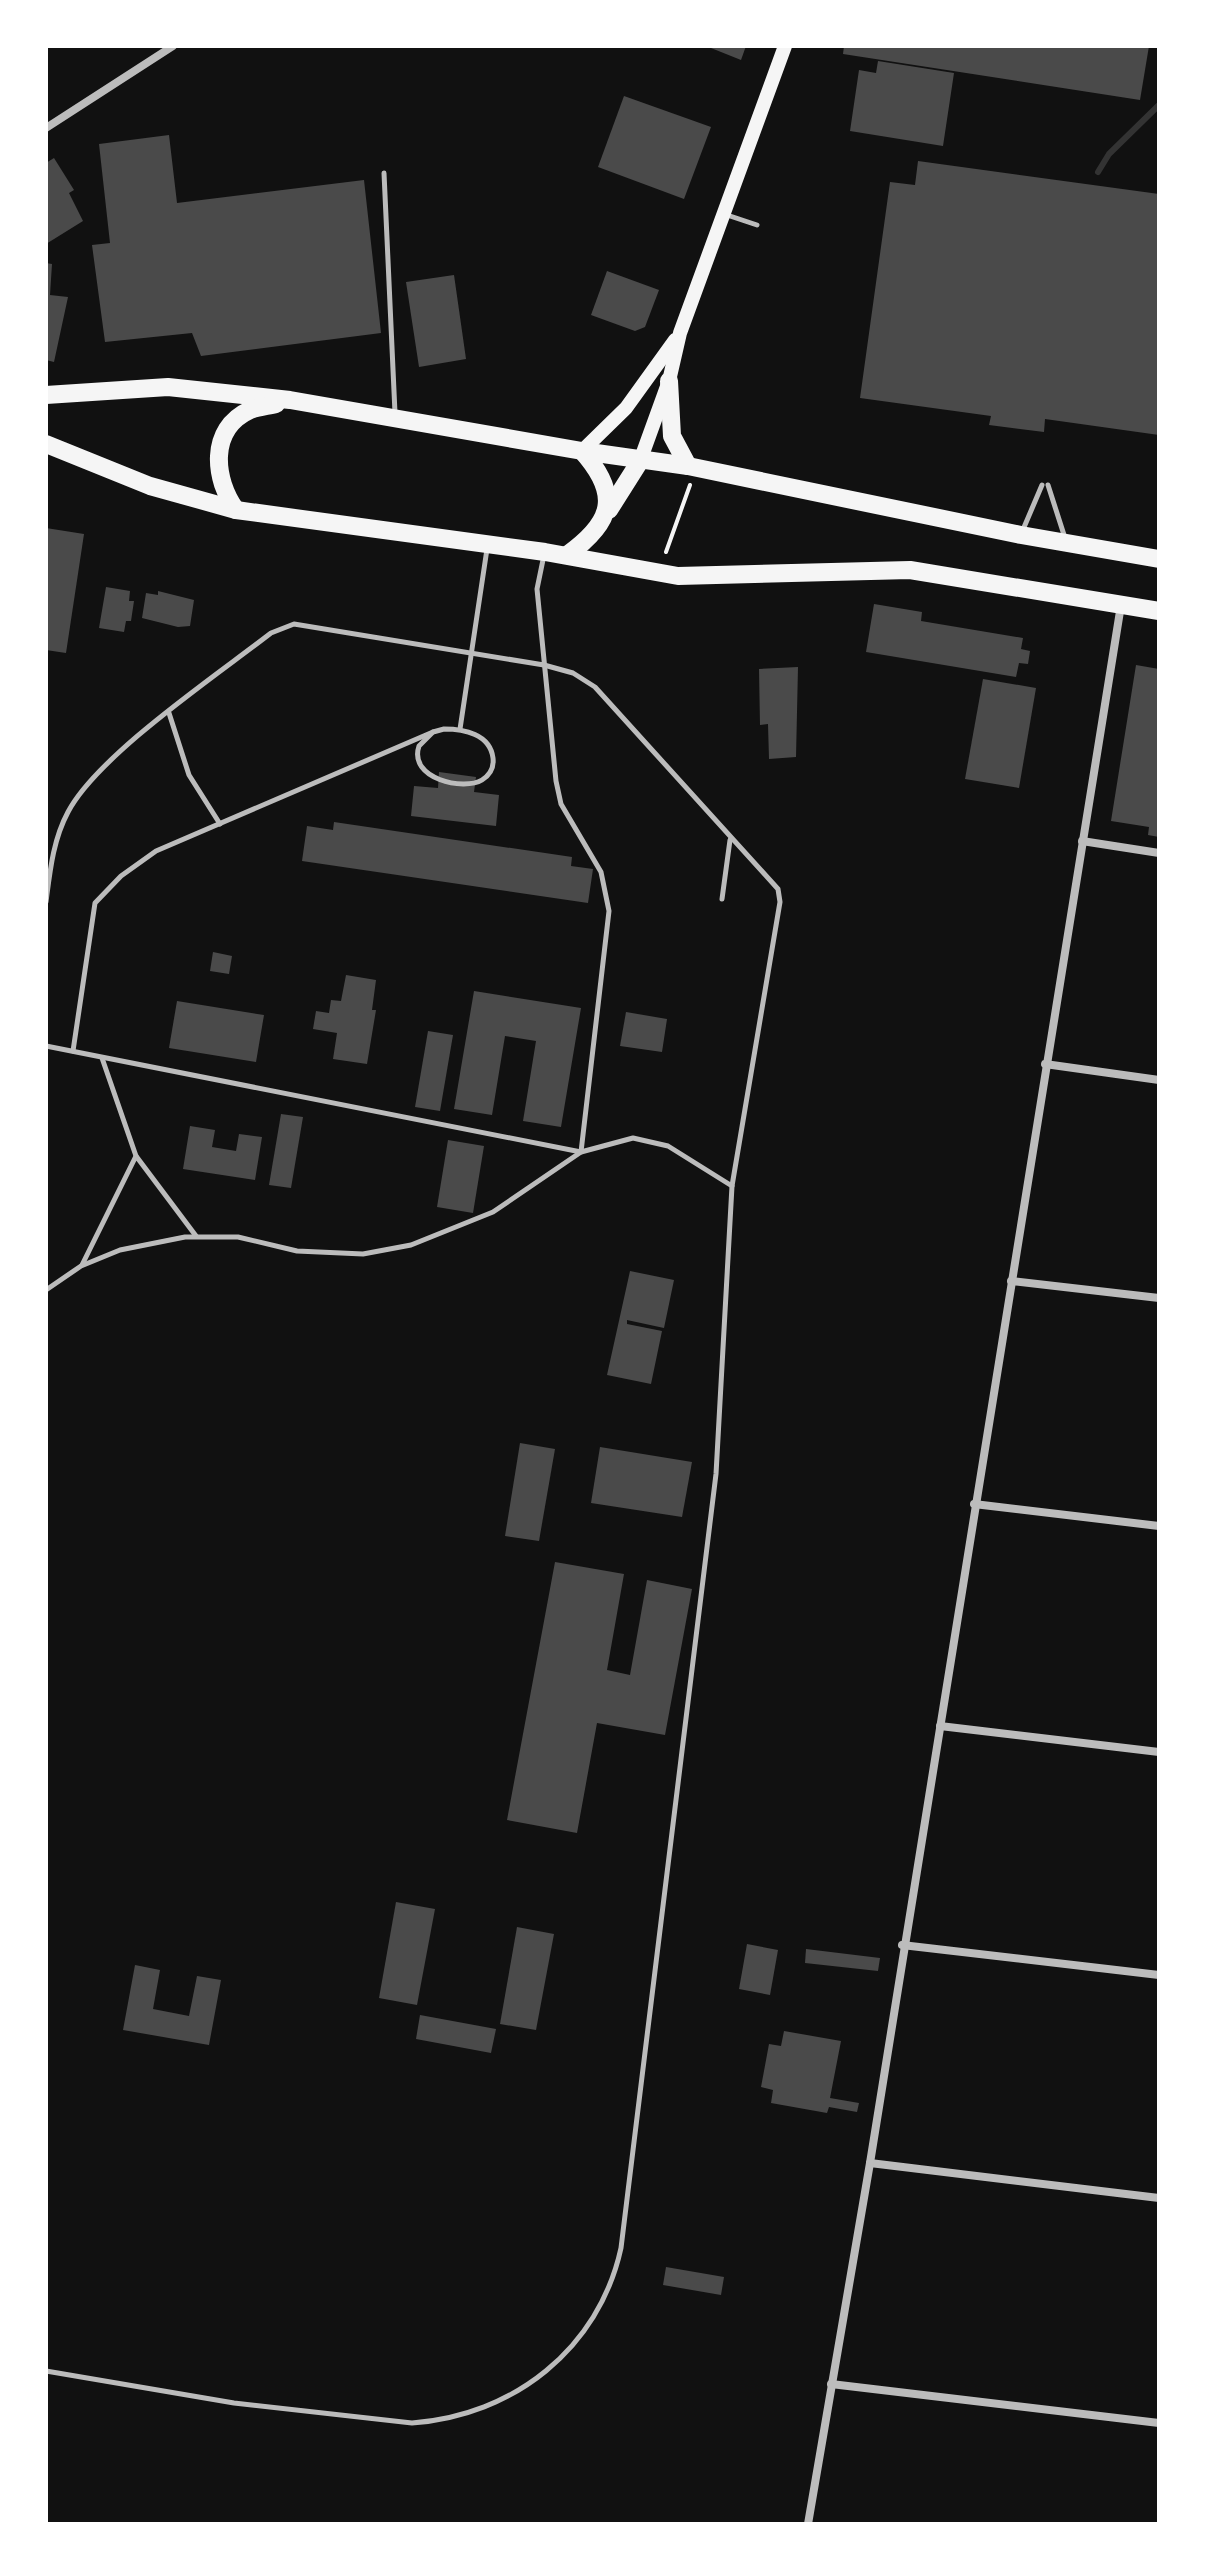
<svg xmlns="http://www.w3.org/2000/svg" width="1205" height="2570" viewBox="0 0 1205 2570" font-family="'Noto Sans',sans-serif">
<style>
.lines{fill:none;stroke-linecap:round;stroke-linejoin:round}
.stream{stroke:#333;stroke-width:6}
.building{fill:#4a4a4a}
.path{stroke:#f5f5f5;stroke-width:4}
.service{stroke:#bcbcbc;stroke-width:5}
.minor{stroke:#bcbcbc;stroke-width:8}
.secondary{stroke:#f5f5f5;stroke-width:14}
.trunk{stroke:#f5f5f5;stroke-width:18}
</style>
<rect width="100%" height="100%" fill="#111"/>
<g class="lines">
<polyline class="stream" points="1098,172 1109,154 1159,105"/>
</g>
<g class="building">
<polygon points="706,46 746,46 741,60"/>
<polygon points="844,46 1149,46 1140,100 843,54"/>
<polygon points="878,61 954,73 943,146 850,131 859,70 876,73"/>
<polygon points="624,96 711,127 684,199 598,167"/>
<polygon points="169,135 177,203 364,180 381,333 201,356 192,333 105,342 92,245 110,243 99,144"/>
<polygon points="54,158 74,190 69,193 83,221 46,244 46,163"/>
<polygon points="918,161 1159,194 1159,435 1045,419 1044,432 989,425 991,416 860,398 890,182 915,185"/>
<polygon points="46,263 52,264 50,295 68,297 54,362 46,360"/>
<polygon points="607,271 659,290 645,327 635,331 591,315"/>
<polygon points="454,275 466,359 419,367 406,282"/>
<polygon points="46,528 84,534 66,653 46,650"/>
<polygon points="106,587 130,591 129,601 134,601 131,621 126,621 124,632 99,628"/>
<polygon points="158,591 194,600 190,626 178,627 142,618 146,593 158,595"/>
<polygon points="874,604 922,612 921,621 1023,638 1021,649 1030,651 1028,664 1019,663 1016,677 866,652"/>
<polygon points="1136,665 1159,669 1159,837 1148,835 1149,827 1111,821"/>
<polygon points="798,667 796,757 769,759 768,724 760,725 759,669"/>
<polygon points="983,679 1036,688 1019,788 965,779"/>
<polygon points="439,772 476,777 474,792 499,795 496,826 411,816 414,786 438,788"/>
<polygon points="334,822 572,857 571,866 593,869 588,903 302,861 307,826 333,830"/>
<polygon points="213,952 232,956 229,974 210,971"/>
<polygon points="346,975 376,980 372,1010 376,1010 367,1064 333,1059 337,1033 313,1029 316,1011 329,1013 331,1000 341,1001"/>
<polygon points="474,991 581,1008 561,1127 523,1121 536,1041 505,1036 492,1115 454,1109"/>
<polygon points="177,1001 264,1015 256,1062 169,1048"/>
<polygon points="626,1012 667,1019 662,1052 620,1046"/>
<polygon points="428,1031 453,1035 440,1111 415,1107"/>
<polygon points="281,1114 303,1117 291,1188 269,1185"/>
<polygon points="190,1126 215,1130 212,1147 236,1151 239,1134 262,1137 255,1180 183,1169"/>
<polygon points="448,1140 484,1146 473,1213 437,1207"/>
<polygon points="630,1271 674,1280 664,1328 627,1320 627,1324 662,1331 651,1384 607,1375"/>
<polygon points="520,1443 555,1449 539,1541 505,1536"/>
<polygon points="600,1447 692,1462 682,1517 591,1503"/>
<polygon points="555,1562 624,1574 607,1670 630,1675 647,1580 692,1589 665,1735 597,1723 577,1833 507,1820"/>
<polygon points="396,1902 435,1909 417,2005 379,1998"/>
<polygon points="517,1927 554,1934 536,2030 500,2024"/>
<polygon points="747,1944 778,1950 770,1995 739,1989"/>
<polygon points="806,1949 880,1958 878,1971 805,1963"/>
<polygon points="135,1965 160,1970 153,2009 189,2016 197,1976 221,1980 209,2045 123,2030"/>
<polygon points="420,2015 496,2029 491,2053 416,2039"/>
<polygon points="784,2031 841,2041 830,2098 859,2103 857,2112 829,2107 827,2113 771,2103 773,2090 761,2087 769,2044 781,2046"/>
<polygon points="666,2267 724,2277 721,2295 663,2285"/>
</g>
<g class="lines">
<polyline class="path" points="666,552 690,485"/>
<g class="service">
<polyline points="384,173 395,413"/>
<polyline points="724,214 757,225"/>
<polyline points="1048,485 1065,538"/>
<polyline points="1022,532 1042,485"/>
<polyline points="169,713 189,775 220,824"/>
<path d="M444,729C464,729 490,734 493,758C494,767 490,775 482,780C464,791 408,779 419,746L433,732Z"/>
<polyline points="460,729 487,549"/>
<polyline points="722,899 730,840"/>
<path d="M46,902C50,871 53,840 68,812C98,755 217,675 271,633L294,624L544,665L573,673L595,687L778,889L780,902L732,1186L716,1474L621,2248C599,2349 513,2416 412,2423L234,2403L46,2371"/>
<polyline points="46,1046 581,1152 609,911 601,872 561,804 556,781 537,589 544,555"/>
<polyline points="73,1051 95,903 121,876 156,851 433,732"/>
<polyline points="102,1058 136,1156"/>
<polyline points="82,1265 136,1156 196,1236"/>
<polyline points="46,1290 81,1266 120,1250 185,1237 238,1237 297,1251 363,1254 411,1245 493,1212 581,1152 633,1138 668,1146 732,1186"/>
</g>
<g class="minor">
<polyline points="46,128 173,46"/>
<polyline points="1082,841 1159,853"/>
<polyline points="1045,1064 1159,1080"/>
<polyline points="1011,1281 1159,1298"/>
<polyline points="974,1504 1159,1526"/>
<polyline points="940,1726 1159,1752"/>
<polyline points="902,1945 1159,1975"/>
<polyline points="870,2163 1159,2198"/>
<polyline points="831,2384 1159,2423"/>
<polyline points="808,2524 870,2163 1121,605"/>
</g>
<g class="secondary">
<polyline points="582,451 626,408 675,340"/>
<polyline points="640,461 669,381 680,333 785,46"/>
</g>
<g class="trunk">
<polyline points="669,381 672,436 688,466"/>
<polyline points="46,395 168,387 290,400 582,451 688,466 1021,535 1159,559"/>
<polyline points="46,444 150,486 236,510 545,552 678,576 910,570 1159,611"/>
<path d="M236,510C214,480 208,429 250,410C258,407 268,406 276,404"/>
<polyline points="609,510 640,461"/>
<path d="M567,555C613,522 621,495 582,451"/>
</g>
</g>
<rect width="1205" height="2570" fill="none" stroke="#ffffff" stroke-width="96"/>
</svg>
